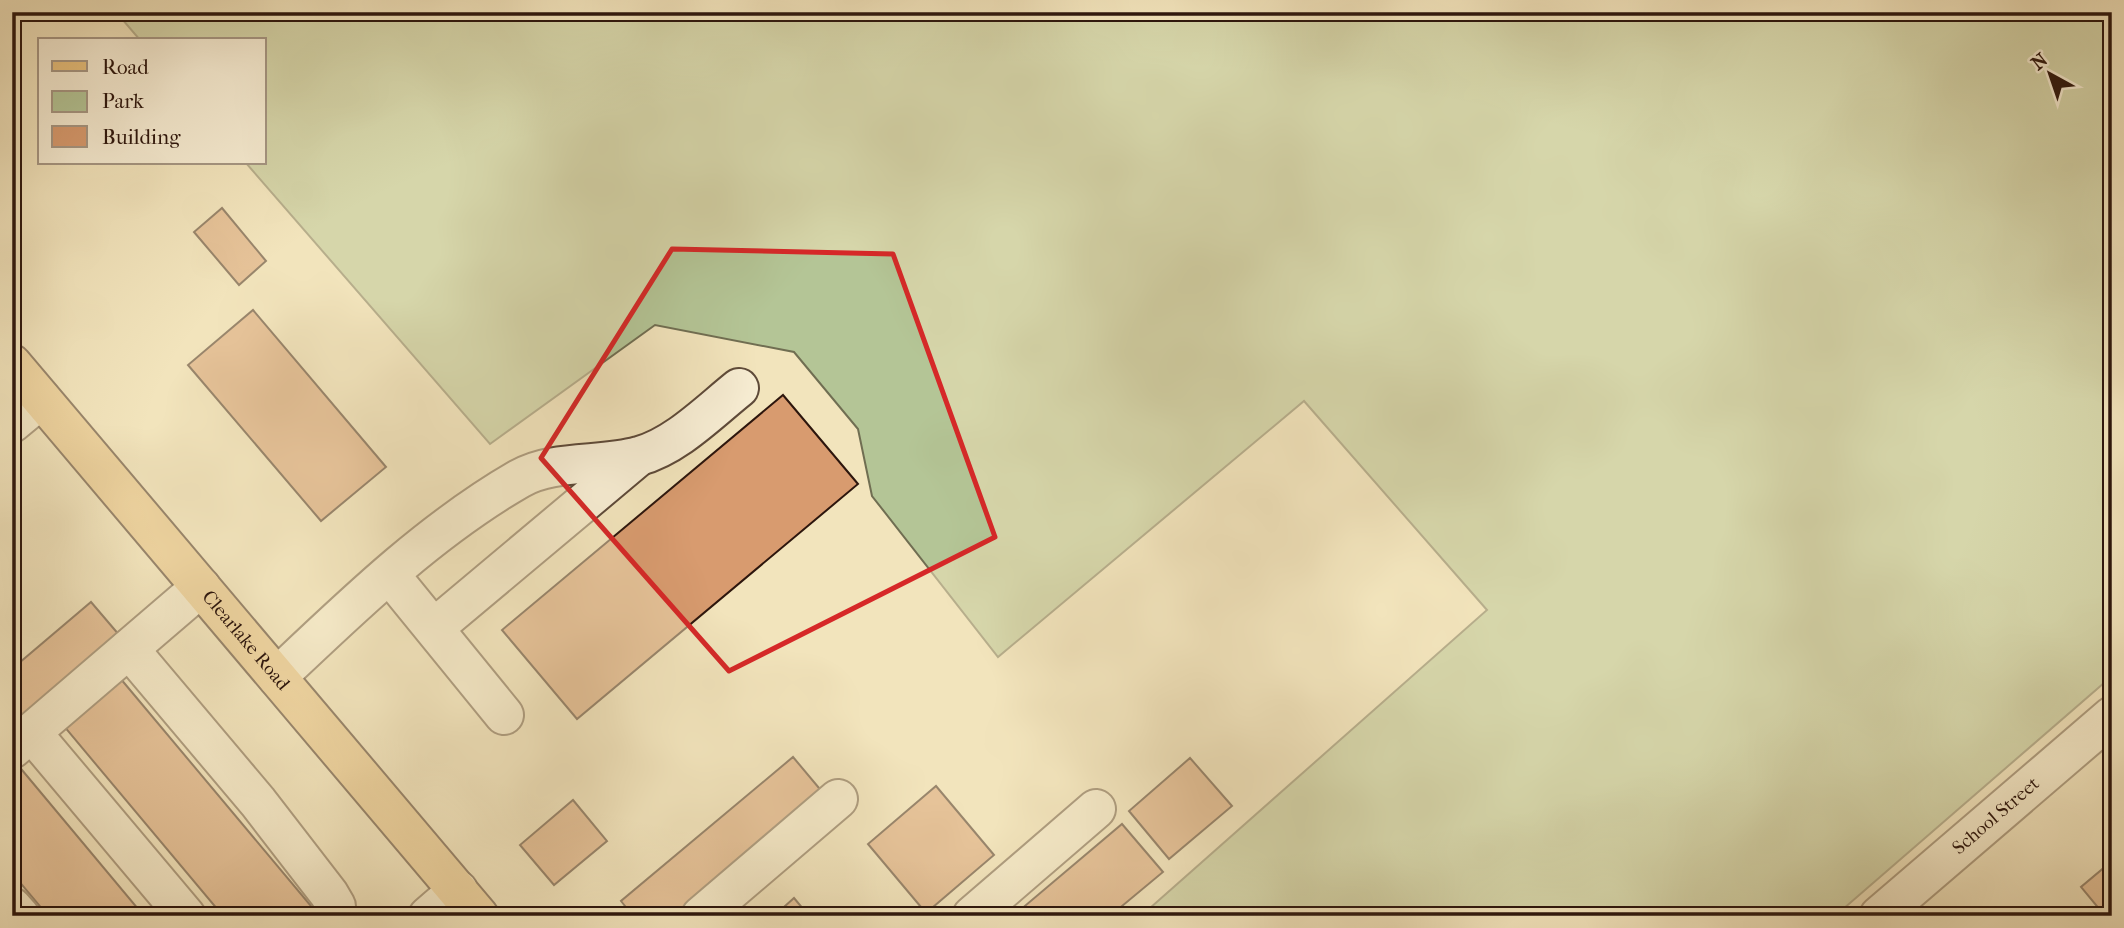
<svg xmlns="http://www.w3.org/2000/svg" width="2124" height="928" viewBox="0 0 2124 928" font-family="'IM FELL French Canon',serif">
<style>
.green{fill:#b4c596;stroke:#706e52;stroke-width:2}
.building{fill:#d89b6f;stroke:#2d160d;stroke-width:2}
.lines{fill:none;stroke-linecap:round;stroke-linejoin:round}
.minor-casing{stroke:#5e4a39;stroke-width:42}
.major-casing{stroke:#2d160d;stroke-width:42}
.minor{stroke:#f7edd3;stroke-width:38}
.major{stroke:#e9c27e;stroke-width:38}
.marked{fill:none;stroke:#d62828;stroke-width:5;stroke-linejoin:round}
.labels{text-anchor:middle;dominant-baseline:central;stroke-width:7;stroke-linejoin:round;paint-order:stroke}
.street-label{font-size:19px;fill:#2d160d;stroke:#f7edd3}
</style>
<rect width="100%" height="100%" fill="#f2e4bc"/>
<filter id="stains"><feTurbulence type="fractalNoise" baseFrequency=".00286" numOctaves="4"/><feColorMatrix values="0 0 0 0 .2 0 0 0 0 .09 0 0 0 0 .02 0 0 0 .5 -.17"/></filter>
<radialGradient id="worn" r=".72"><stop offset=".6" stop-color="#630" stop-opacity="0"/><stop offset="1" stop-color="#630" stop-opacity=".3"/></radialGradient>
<polygon class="green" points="116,12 2112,12 2112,676 1835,916 1141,916 1487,610 1304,401 998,657 872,496 858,429 794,352 655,325 490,444 246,163 264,163 264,40 140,40"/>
<g class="building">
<polygon points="222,208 266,261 239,285 194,232"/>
<polygon points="253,310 386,467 321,521 188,365"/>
<polygon points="783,395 858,484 577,719 502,630"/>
<polygon points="91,602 120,636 12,727 12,669"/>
<polygon points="120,678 316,912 312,916 223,916 63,725"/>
<polygon points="793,757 824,794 681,916 633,916 621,901"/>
<polygon points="1190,758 1232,806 1169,859 1129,811"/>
<polygon points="17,764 144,916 48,916 12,873 12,768"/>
<polygon points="936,786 994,855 926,913 868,844"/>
<polygon points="573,800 607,841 554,885 520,845"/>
<polygon points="1122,824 1163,872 1110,916 1013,916"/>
<polygon points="2112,861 2112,916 2105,916 2081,887"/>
<polygon points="794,898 809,916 774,916"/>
</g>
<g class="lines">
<defs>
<g id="minor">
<polyline points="12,423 41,399"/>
<polyline points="390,575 504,715"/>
<polyline points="434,628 638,457"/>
<polyline points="129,649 258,802 329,894 336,906 336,916"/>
<path d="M277,677C352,606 429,531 519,479C553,459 602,467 639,456C676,446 709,412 739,388"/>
<polyline points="32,733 186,916"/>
<polyline points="12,749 201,587"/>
<polyline points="12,907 20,916"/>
<polyline points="428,916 458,890"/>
<polyline points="701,916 838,799"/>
<polyline points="972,916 1096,809"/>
<path id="s1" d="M1879,916L2112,716"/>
</g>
<g id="major">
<path id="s2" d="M12,364L479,916"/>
</g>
</defs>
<use href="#minor" class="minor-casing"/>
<use href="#major" class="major-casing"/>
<use href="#minor" class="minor"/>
<use href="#major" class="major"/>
</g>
<path d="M0 0H2124V928H0ZM672,249L893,254L995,537L729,671L541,458Z" fill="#f2e4bc" fill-opacity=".55" fill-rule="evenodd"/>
<path class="marked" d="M672,249L893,254L995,537L729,671L541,458Z"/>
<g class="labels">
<g class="street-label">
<text stroke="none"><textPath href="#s2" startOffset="362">Clearlake Road</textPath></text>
<text stroke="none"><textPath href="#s1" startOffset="154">School Street</textPath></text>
</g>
</g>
<rect width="2124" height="928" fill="none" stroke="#f2e4bc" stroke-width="42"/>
<rect x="14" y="14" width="2096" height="900" fill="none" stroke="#2d160d" stroke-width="3.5"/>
<rect x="21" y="21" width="2082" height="886" fill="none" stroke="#2d160d" stroke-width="2"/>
<rect x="38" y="38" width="228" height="126" fill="#f7edd3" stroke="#a69784" stroke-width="2"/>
<rect x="52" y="61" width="35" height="10" fill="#e9c27e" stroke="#a69784" stroke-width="2"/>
<text x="102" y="74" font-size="21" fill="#2d160d">Road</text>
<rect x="52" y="91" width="35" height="21" fill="#b4c596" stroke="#a69784" stroke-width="2"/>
<text x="102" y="108" font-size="21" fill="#2d160d">Park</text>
<rect x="52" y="126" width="35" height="21" fill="#d89b6f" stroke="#a69784" stroke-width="2"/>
<text x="102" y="144" font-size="21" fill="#2d160d">Building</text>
<g transform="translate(2050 74) rotate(320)" stroke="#f7edd3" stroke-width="5" paint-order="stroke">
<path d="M0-5L12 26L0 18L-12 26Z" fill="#2d160d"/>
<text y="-10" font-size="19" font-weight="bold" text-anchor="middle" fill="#2d160d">N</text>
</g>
<rect width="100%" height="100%" filter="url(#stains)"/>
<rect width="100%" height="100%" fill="url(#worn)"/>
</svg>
